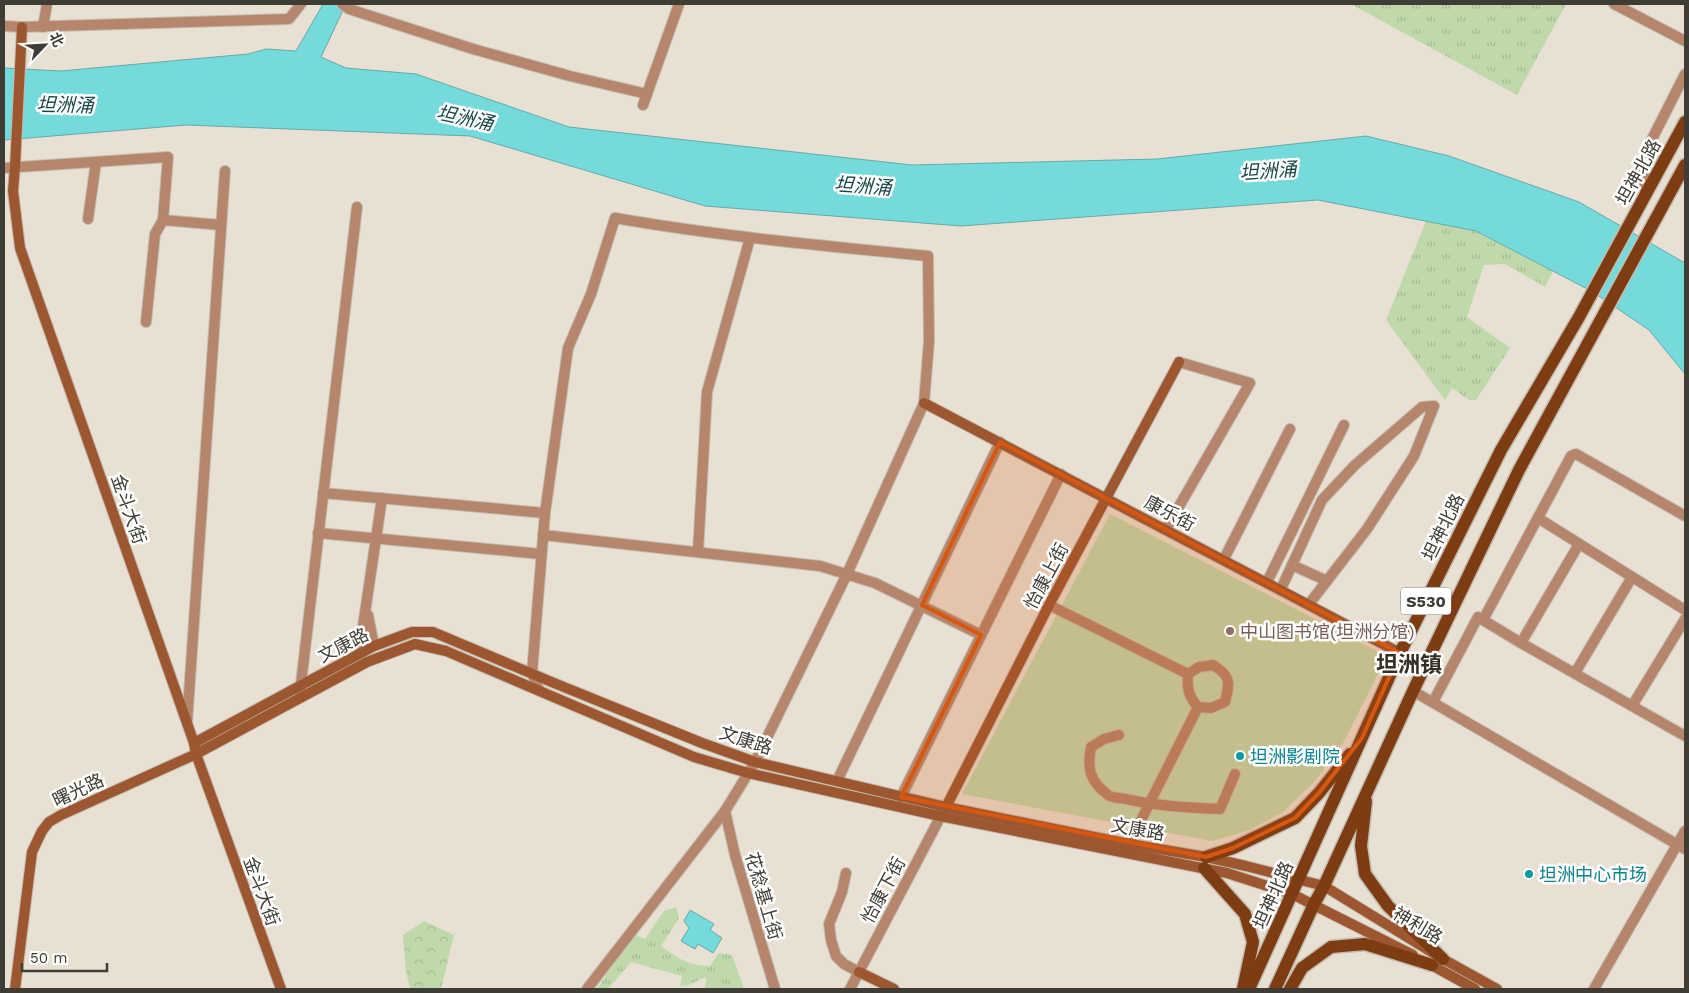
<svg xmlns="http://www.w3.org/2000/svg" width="1689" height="993" viewBox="0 0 1689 993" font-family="'Work Sans','Noto Sans SC',sans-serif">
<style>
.grass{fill:url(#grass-tufts)}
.forest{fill:url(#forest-crowns)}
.park{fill:#bfd9ab}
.water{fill:#75dadb;stroke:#65abaa}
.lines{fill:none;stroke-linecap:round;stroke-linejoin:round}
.street-casing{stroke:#c3bcb0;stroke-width:12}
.secondary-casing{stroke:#c3bcb0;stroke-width:12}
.primary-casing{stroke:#c3bcb0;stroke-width:15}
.street{stroke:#b5856c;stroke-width:10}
.secondary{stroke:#9c5731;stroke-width:10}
.primary{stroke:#7e3c13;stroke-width:12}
.marked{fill:#d75610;fill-opacity:0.2;stroke:#d75610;stroke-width:4;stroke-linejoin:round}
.education-dot{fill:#8d6e63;stroke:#fff;stroke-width:2}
.culture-dot{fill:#0f9aa8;stroke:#fff;stroke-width:2}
.labels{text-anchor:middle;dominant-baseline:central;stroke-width:5;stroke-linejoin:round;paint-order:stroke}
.shield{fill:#fff;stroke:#797672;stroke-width:1}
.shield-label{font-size:16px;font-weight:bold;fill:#3f3c36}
.street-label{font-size:18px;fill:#3f3c36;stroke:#fff}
.education-label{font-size:18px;fill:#785e54;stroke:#fff;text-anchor:start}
.culture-label{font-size:18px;fill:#0d838f;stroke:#fff;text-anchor:start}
.water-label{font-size:19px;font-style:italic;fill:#194748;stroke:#fff}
.district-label{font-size:22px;font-weight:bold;fill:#352f24;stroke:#fff}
</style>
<defs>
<pattern id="grass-tufts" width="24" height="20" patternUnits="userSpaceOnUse" patternTransform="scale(1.25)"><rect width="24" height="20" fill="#bfd9ab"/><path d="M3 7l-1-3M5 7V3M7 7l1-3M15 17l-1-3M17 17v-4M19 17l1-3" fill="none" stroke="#a5bb94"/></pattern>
<pattern id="forest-crowns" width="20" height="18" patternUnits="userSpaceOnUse" patternTransform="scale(1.25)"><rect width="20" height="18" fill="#bfd9ab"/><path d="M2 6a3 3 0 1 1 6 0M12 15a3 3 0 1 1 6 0" fill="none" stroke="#a5bb94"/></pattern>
</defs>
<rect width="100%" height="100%" fill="#e8e0d2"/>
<g class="grass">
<polygon points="1351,4 1566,4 1517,95"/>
<polygon points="1426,221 1475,231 1553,271 1545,287 1505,264 1484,265 1467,317 1510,348 1476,400 1469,400 1452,388 1445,400 1386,320"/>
<path d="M676,907L679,918L661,946C679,959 687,965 710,966L719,953L732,955L744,989H704L707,980L705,977L689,985L680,986L682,976L631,962L608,989H597L627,943L636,935L645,939L664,911Z"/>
</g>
<polygon class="forest" points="424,921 454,935 441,989 410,989 406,971 403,935"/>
<polygon class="park" points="1110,514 1387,656 1340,749 1313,783 1283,812 1250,830 1212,841 962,794"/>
<g class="water">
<polygon points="323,4 346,4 321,57 346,68 416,74 569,127 912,165 1157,159 1366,136 1449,156 1579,202 1685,263 1685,374 1649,330 1593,292 1476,231 1318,200 961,226 705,206 470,136 186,125 4,140 4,68 61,71 248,54 266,49 296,51"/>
<polygon points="690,910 714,924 710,930 722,938 713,953 698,944 695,949 681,941 689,928 684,921"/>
</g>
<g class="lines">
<defs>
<g id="street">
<polyline points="342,4 349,9 473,49 570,76 647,94"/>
<polyline points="1614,4 1685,41"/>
<polyline points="4,26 22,27 289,19 301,4"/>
<polyline points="43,27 47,4"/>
<polyline points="643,105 679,4"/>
<polyline points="4,168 168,157 163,220"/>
<polyline points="1645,196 1644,173 1650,143 1685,74"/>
<polyline points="88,219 96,162"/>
<polyline points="146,322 155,234 163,220 221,225"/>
<polyline points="323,493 545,513"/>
<polyline points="1538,518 1685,610"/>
<polyline points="1166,529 1250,383 1179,362"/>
<polyline points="318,533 541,554"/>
<polyline points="543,535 820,566 875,583 981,635"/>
<polyline points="698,552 707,392 750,238"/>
<polyline points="1224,559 1290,429"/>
<polyline points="1292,565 1327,581"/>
<polyline points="1267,582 1344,425"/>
<polyline points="1281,589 1322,500 1355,465 1422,407 1434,406 1414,456 1367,529 1309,604"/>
<polyline points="1049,605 1188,674"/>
<polyline points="368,615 374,646"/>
<polyline points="1483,620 1571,456 1576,454 1685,516"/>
<polyline points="1521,643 1685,736"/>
<polyline points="359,653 382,498"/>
<path d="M1213,665C1231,676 1230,682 1225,702L1211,708L1198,707C1188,696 1187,688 1188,674L1199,667Z"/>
<polyline points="1575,673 1632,577"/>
<path d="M539,690L532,673L545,513L568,348L591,294L615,218C719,236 823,246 928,256L929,341L924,403L847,574L755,762L725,811L587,989"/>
<polyline points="1413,691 1685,849"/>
<polyline points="300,692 357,207"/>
<polyline points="1433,702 1478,617 1521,643 1579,544"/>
<polyline points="1632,706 1685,619"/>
<polyline points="187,723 225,171"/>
<path d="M1119,735L1104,739L1091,747C1087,767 1089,781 1108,795C1112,798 1121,798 1126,799C1157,806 1188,808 1220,809L1235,774"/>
<polyline points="837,781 1000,442"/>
<polyline points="901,797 1061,474"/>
<polyline points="725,811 735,855 775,989"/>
<polyline points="1129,844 1198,707"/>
<polyline points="846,873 842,892 829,924 831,940 836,956 844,964 859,972"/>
<polyline points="850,989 944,810"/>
<polyline points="1594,989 1685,831"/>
</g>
<g id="secondary">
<polyline points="22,27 15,167 13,191 20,248 194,743 196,754 281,989"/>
<polyline points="924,403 1400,653"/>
<polyline points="194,743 374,646 412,632 433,632 554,683 702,743 755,762 946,807 1129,844 1206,857 1246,866 1324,886 1443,959 1497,989"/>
<polyline points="946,807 1049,605 1179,362"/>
<polyline points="1426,962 1475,989"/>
<polyline points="859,972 894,989"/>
<polyline points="15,989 32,852 42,831 49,822 61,815 196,754 367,662 415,644 446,651 694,757 748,773 940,816 1227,873 1292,894 1413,955"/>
</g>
<g id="primary">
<polyline points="1366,801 1361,846 1365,874 1388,906 1443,959"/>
<polyline points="1206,857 1233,848 1295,818 1319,793 1350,754"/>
<polyline points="1204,868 1245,914 1253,942 1243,989"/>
<polyline points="1249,989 1400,653 1501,450 1579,317 1685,122"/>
<polyline points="1275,989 1314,904 1324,886 1413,691 1519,470 1685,165"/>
<polyline points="1290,989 1302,968 1331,947 1365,944 1432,965"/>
</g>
</defs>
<use href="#street" class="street-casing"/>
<use href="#secondary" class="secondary-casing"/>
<use href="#primary" class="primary-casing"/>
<use href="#street" class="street"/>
<use href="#secondary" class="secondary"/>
<use href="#primary" class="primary"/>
</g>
<path class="marked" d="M1000,442L1400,653L1362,738L1319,793L1295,818L1233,848L1206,857L901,797L981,635L922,605Z"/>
<circle class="education-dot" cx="1230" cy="631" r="5"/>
<g class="culture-dot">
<circle cx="1240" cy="756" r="5"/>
<circle cx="1529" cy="874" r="5"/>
</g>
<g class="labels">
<rect class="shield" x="1401" y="587.5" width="50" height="27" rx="4"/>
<g class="shield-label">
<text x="1426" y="601">S530</text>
</g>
<g class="street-label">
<text transform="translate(1638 172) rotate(-61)">坦神北路</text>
<text transform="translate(129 509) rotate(71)">金斗大街</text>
<text transform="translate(1170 513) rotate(28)">康乐街</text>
<text transform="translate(1443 527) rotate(-64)">坦神北路</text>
<text transform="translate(1046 576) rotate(-62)">怡康上街</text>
<text transform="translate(343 645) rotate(-27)">文康路</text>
<text transform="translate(746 740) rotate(18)">文康路</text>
<text transform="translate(78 790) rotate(-25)">曙光路</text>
<text transform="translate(1138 829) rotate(10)">文康路</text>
<text transform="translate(883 890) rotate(-62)">怡康下街</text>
<text transform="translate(262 891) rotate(70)">金斗大街</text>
<text transform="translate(1273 895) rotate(-66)">坦神北路</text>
<text transform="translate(764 896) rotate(74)">花稔基上街</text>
<text transform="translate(1418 925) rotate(31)">神利路</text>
</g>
<g class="education-label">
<text x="1240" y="631">中山图书馆(坦洲分馆)</text>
</g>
<g class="culture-label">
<text x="1250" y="756">坦洲影剧院</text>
<text x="1539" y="874">坦洲中心市场</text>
</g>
<g class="water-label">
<text transform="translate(65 105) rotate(1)">坦洲涌</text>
<text transform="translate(465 118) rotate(12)">坦洲涌</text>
<text transform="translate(1268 171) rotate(-4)">坦洲涌</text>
<text transform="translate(863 186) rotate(4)">坦洲涌</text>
</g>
<g class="district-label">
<text x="1409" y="664">坦洲镇</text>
</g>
</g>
<rect width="1689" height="993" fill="none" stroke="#3f3c36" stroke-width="10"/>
<g transform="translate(45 45) rotate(65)" stroke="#ffffff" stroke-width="4" paint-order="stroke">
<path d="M0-4L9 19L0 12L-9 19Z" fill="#3f3c36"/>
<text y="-8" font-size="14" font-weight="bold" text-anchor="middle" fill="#3f3c36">北</text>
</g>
<path d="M22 963v8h85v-8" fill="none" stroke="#3f3c36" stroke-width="2.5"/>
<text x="30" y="963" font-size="15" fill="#3f3c36" stroke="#ffffff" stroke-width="4" paint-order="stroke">50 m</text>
</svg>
